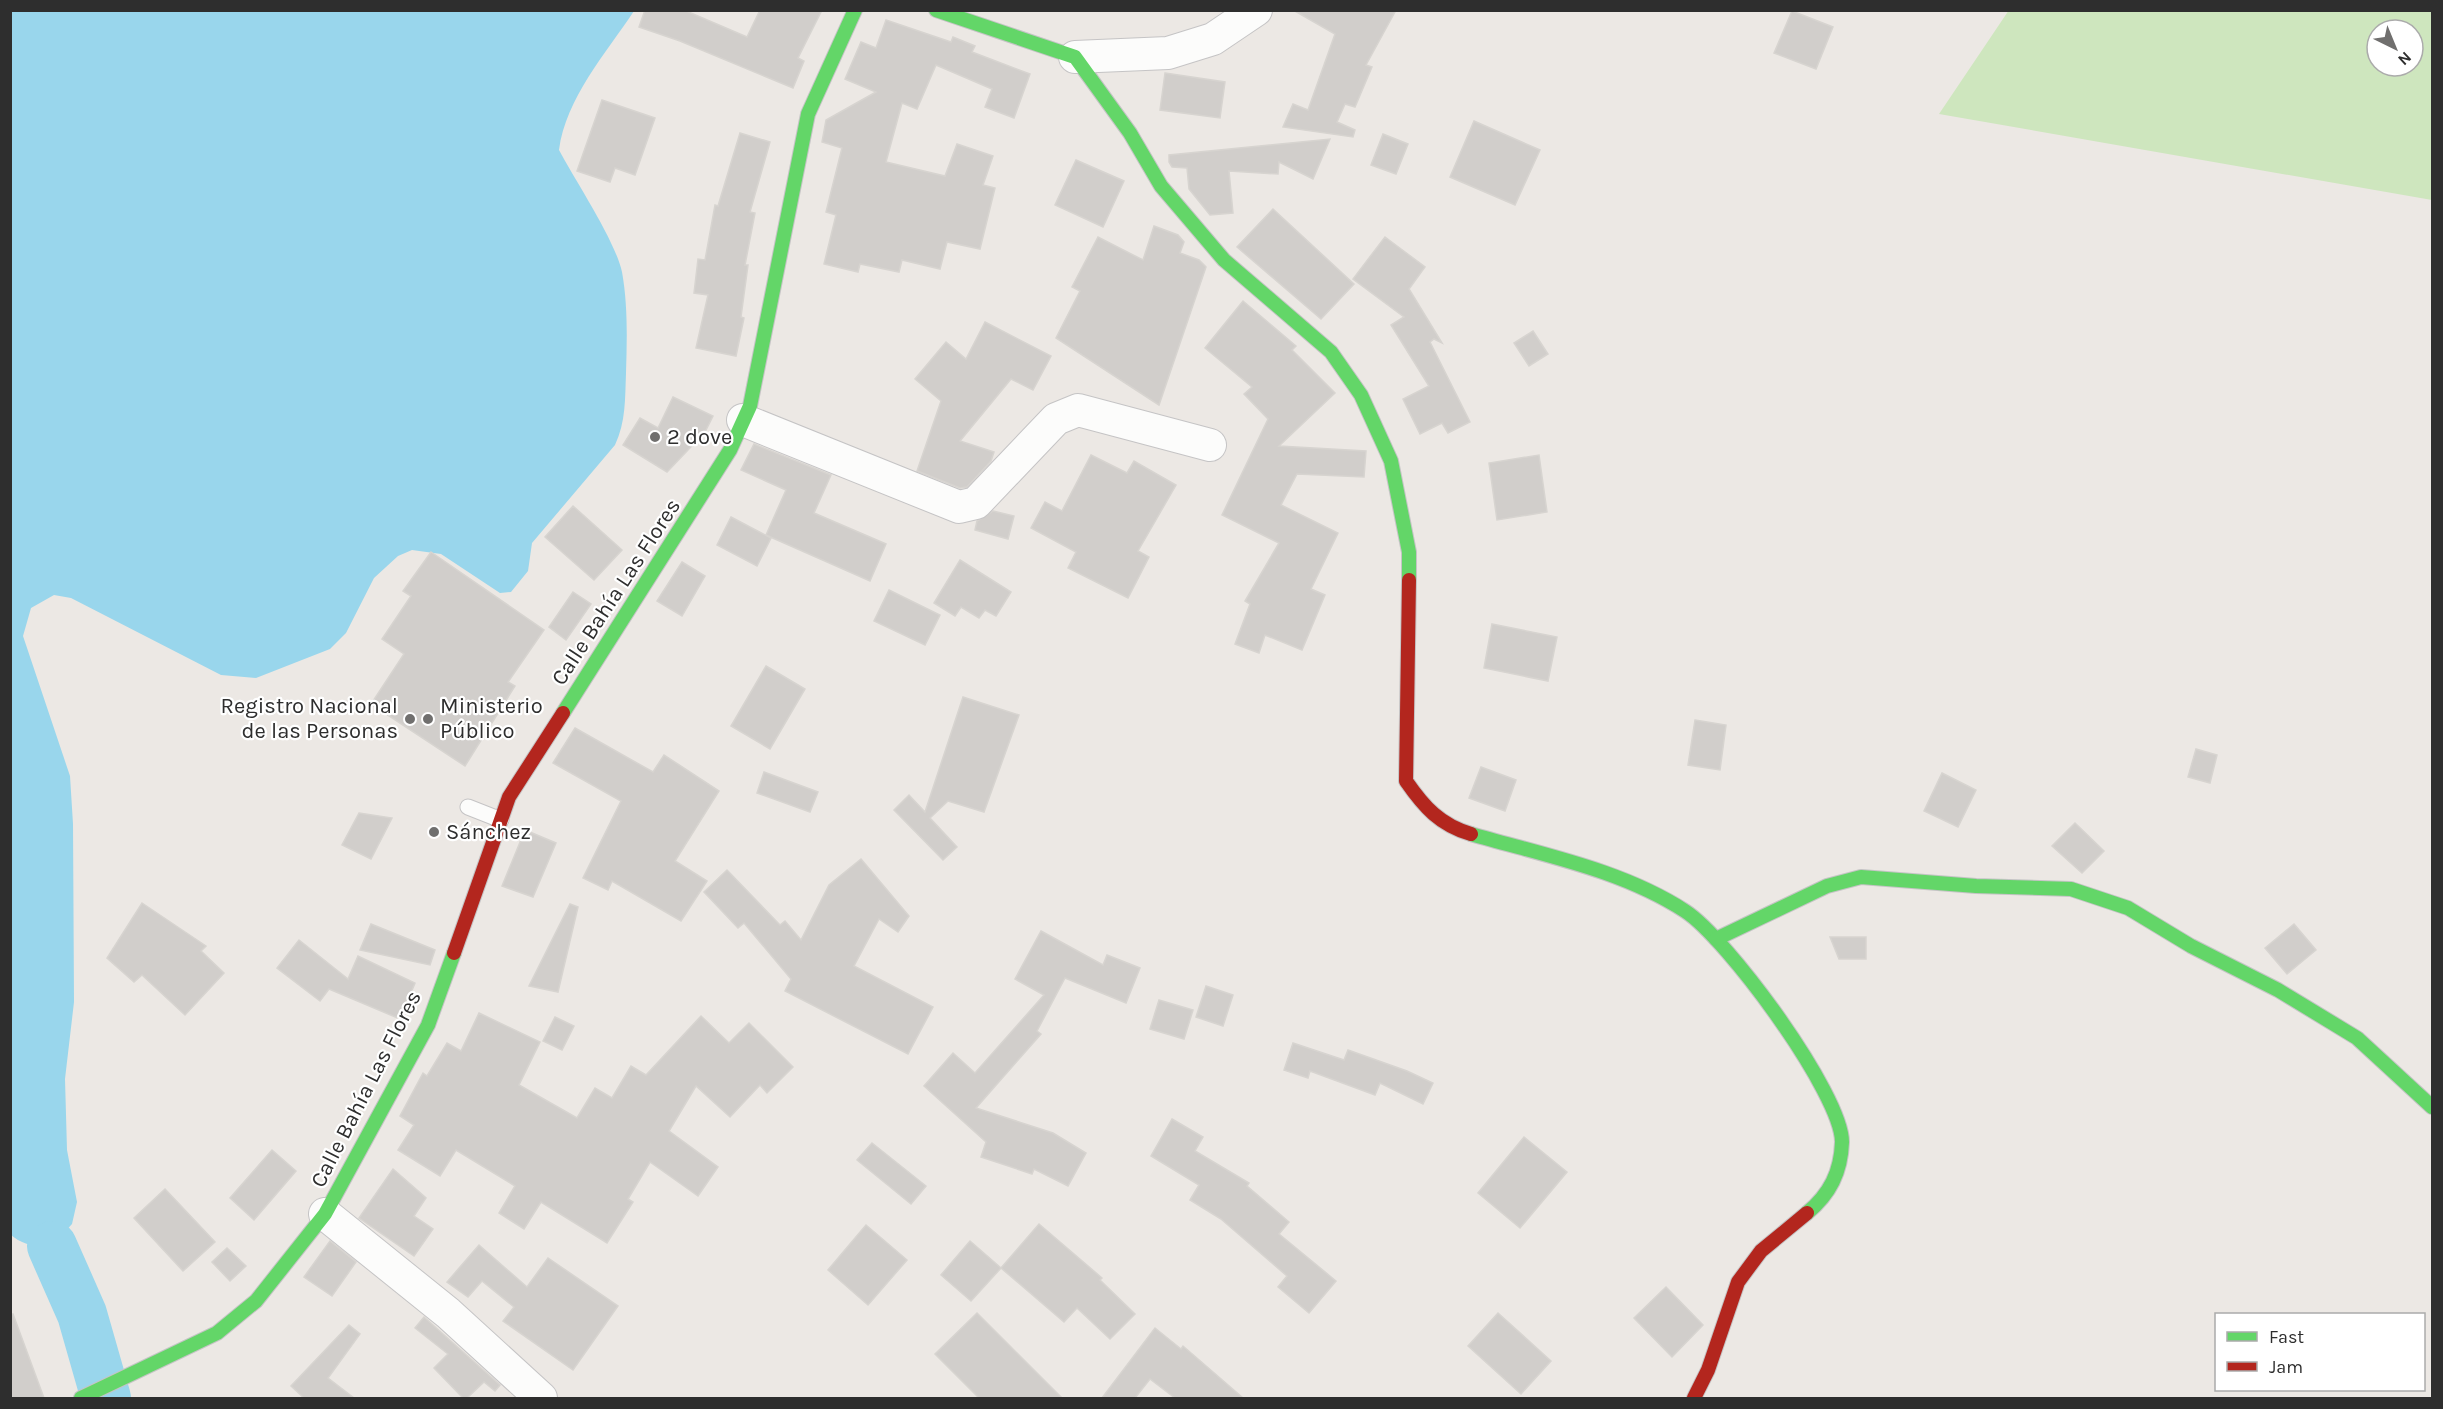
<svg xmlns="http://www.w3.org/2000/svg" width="2443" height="1409" viewBox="0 0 2443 1409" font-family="Karla,sans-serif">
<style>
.green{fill:#cee6be;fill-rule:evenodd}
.water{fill:#99d6ec}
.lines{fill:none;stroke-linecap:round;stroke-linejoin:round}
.river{stroke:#99d6ec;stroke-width:50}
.building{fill:#d1cecb;stroke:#d7d4d0;stroke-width:1.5}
.lane-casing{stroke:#c5c4c5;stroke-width:17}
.street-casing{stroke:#c5c4c5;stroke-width:34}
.fast-casing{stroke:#c5c4c5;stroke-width:16}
.jam-casing{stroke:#c5c4c5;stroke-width:16}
.lane{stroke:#fcfcfb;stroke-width:15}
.street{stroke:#fcfcfb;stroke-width:32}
.fast{stroke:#63d668;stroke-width:14}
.jam{stroke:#b3261e;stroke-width:14}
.poi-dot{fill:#706f6e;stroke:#fff;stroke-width:2}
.labels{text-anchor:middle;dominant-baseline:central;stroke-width:4.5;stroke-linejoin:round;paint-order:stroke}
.poi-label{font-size:22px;fill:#2e2e2e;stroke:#fff;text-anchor:start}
.street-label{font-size:22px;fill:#2e2e2e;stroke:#fff}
</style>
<rect width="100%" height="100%" fill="#ece8e4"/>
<path class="green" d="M2009,10L2432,11V200L1939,114ZM2377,30H2413V66H2377Z"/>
<path class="water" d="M10,11H634C606,53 566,98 559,150C576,182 615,240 622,272C628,305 627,340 626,373C625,398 626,422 615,445L532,543L528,571L511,592L500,593L441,554L412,550L398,556L374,578L346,633L330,649L256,678L221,675L71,598L54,595L31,608L23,636L70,776L73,824L74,1002L65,1079L67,1150L77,1202L72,1224L52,1246C36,1247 22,1245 10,1234Z"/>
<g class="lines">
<polyline class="river" points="52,1246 82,1314 106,1398"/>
</g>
<g class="building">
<polygon points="645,10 684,10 747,37 760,10 822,10 798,58 804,61 793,88 680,41 639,27"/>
<polygon points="1293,10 1396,10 1366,65 1372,67 1355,107 1345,104 1337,122 1355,130 1353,137 1283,127 1293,104 1308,110 1335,34"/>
<polygon points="1792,11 1833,27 1816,69 1774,53"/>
<polygon points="886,20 951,42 953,37 975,46 972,52 1030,74 1014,118 985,107 992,89 936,65 917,109 902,103 886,162 945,176 957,144 993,156 983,185 995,188 980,249 947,242 940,269 902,260 899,272 860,264 858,272 824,264 836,215 826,212 842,148 822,142 826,120 876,92 845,79 861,42 876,48"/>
<polygon points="1165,73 1225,82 1220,118 1160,110"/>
<polygon points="602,100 655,118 635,175 615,168 610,182 577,171"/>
<polygon points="1474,121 1540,150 1515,205 1450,177"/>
<polygon points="740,133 770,142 750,212 755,213 745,265 748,265 741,317 744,318 736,356 696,348 708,295 694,293 698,259 705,260 715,205 718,206"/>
<polygon points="1383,134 1408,144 1396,174 1371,165"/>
<polygon points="1330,139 1313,179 1279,162 1278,174 1229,171 1233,213 1210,215 1189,189 1187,168 1172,167 1169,162 1169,155"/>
<polygon points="1076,160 1124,181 1103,227 1055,205"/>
<polygon points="1273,209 1354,284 1321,319 1237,247"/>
<polygon points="1154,226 1178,235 1184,242 1180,253 1199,260 1206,267 1159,405 1056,338 1080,291 1072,287 1098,237 1143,260"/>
<polygon points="1385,237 1425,267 1409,289 1442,343 1434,339 1430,342 1470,422 1448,433 1442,423 1420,434 1403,399 1429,386 1391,325 1404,317 1353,279"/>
<polygon points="1243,301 1296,346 1292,350 1335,393 1279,446 1366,451 1364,477 1297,474 1281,505 1338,533 1311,589 1325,595 1302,650 1265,635 1259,653 1235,644 1250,604 1245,601 1279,543 1222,515 1268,419 1244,394 1252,387 1205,348"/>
<polygon points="985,322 1051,356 1033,390 1011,379 960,441 994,452 991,461 967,487 960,488 917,471 941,401 915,379 946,342 966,359"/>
<polygon points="1533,331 1548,354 1529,366 1514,343"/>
<polygon points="673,397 713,416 705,432 667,472 623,445 640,418 658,428"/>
<polygon points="754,444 831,475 814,513 886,544 870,581 766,535 786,490 741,470"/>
<polygon points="1091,455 1127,473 1134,461 1176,485 1138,551 1149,557 1128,598 1068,568 1076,552 1031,528 1045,502 1062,511"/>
<polygon points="1539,455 1547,512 1497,520 1489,463"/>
<polygon points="573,506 622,550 594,580 545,537"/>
<polygon points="993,511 1014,516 1008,539 975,530 977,521"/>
<polygon points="731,517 771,538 757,566 717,545"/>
<polygon points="431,552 544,630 508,682 515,686 465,766 371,704 404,654 382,639 411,596 403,591"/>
<polygon points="960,560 1011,592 996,616 985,610 979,618 961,607 955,616 934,603"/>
<polygon points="682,562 705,576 682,616 657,601"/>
<polygon points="889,590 940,615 925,645 874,621"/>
<polygon points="573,592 591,604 566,640 549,627"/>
<polygon points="1492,624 1557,637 1548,681 1484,668"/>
<polygon points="766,666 805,689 770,749 731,726"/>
<polygon points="963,697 1019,715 984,812 948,801 930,818 957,847 943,860 894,810 909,795 925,812"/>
<polygon points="1695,720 1726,725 1720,770 1688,765"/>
<polygon points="575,728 653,772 664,755 719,791 675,861 707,881 681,921 612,881 608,890 583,878 621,801 553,763"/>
<polygon points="2196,749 2217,755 2210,783 2188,777"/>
<polygon points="1481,767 1516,780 1505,811 1469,798"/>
<polygon points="764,772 818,792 810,812 757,793"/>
<polygon points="1942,773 1976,790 1958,827 1924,811"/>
<polygon points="359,813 392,818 371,859 342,845"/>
<polygon points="2075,823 2104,851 2082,873 2052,846"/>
<polygon points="525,830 556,843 533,897 502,886"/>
<polygon points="861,859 909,916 898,932 879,919 854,966 933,1007 908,1054 785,991 791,979 744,923 738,928 704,892 727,870 780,925 785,921 801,940 829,885"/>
<polygon points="142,903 206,946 201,951 224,973 185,1015 142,975 134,982 107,958"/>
<polygon points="570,904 578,907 558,992 529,986"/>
<polygon points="371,924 435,950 430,965 360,950"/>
<polygon points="2294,924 2316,950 2287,974 2265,948"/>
<polygon points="1041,931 1103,965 1107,955 1140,968 1126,1003 1065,978 1037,1031 1041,1034 976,1108 1053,1133 1086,1153 1068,1186 1034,1169 1032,1174 981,1157 986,1142 924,1086 953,1053 975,1073 1044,995 1015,979"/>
<polygon points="1830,937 1866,937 1866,959 1839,959"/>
<polygon points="299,940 348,979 358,956 415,983 400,1019 329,989 320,1001 277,968"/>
<polygon points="1206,986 1233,995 1223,1026 1196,1017"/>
<polygon points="1159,1000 1193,1010 1184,1039 1150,1029"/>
<polygon points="479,1013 540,1042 519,1085 577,1118 595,1088 612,1098 631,1066 646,1075 701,1016 729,1043 749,1023 793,1067 767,1093 760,1085 730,1117 696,1086 669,1131 718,1167 698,1196 650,1162 628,1199 633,1202 607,1243 541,1202 524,1229 499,1213 515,1186 456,1150 440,1176 398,1150 414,1125 400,1116 423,1073 427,1076 447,1043 461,1051"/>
<polygon points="555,1017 574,1026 562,1050 543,1041"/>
<polygon points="1293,1043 1344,1060 1348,1050 1407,1071 1433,1083 1423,1104 1380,1083 1375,1095 1310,1071 1308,1078 1284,1070"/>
<polygon points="1172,1119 1203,1137 1195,1151 1249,1183 1247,1186 1289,1222 1279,1234 1336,1281 1309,1313 1278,1287 1287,1276 1221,1219 1190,1200 1199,1185 1151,1156"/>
<polygon points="1524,1137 1567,1172 1520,1228 1478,1193"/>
<polygon points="872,1143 926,1186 911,1204 857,1160"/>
<polygon points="272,1150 296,1171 254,1220 230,1198"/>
<polygon points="393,1169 426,1198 414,1216 433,1229 414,1256 359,1218"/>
<polygon points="165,1189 215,1242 183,1271 134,1218"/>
<polygon points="1039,1224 1102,1278 1100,1280 1135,1314 1110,1339 1077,1308 1064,1322 1001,1268"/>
<polygon points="866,1225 907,1260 868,1305 828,1270"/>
<polygon points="330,1241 356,1262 332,1296 304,1277"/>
<polygon points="970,1241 1001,1268 971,1301 941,1275"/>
<polygon points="479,1245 527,1287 548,1258 618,1306 573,1370 503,1321 514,1307 482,1281 468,1297 447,1282"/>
<polygon points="227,1248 246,1266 230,1281 212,1262"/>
<polygon points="1666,1287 1703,1325 1672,1357 1634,1318"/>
<polygon points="977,1313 1062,1398 979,1398 935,1354"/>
<polygon points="1498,1313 1551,1361 1521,1394 1468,1346"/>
<polygon points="10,1314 13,1314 44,1398 10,1398"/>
<polygon points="424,1317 500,1385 495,1391 484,1382 467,1398 463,1398 434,1368 448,1354 415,1328"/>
<polygon points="349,1325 360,1334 328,1378 354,1398 304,1398 291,1386"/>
<polygon points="1155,1328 1181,1349 1183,1346 1243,1398 1175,1398 1150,1379 1135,1398 1102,1398"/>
</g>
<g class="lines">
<defs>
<polyline id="lane" points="468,807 501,820"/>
<g id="street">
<polyline points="1075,57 1168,53 1213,39 1256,10"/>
<polyline points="743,420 959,507 976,503 1056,419 1078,410 1210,445"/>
<polyline points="325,1214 448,1313 541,1398"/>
</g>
<g id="fast">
<polyline points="936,10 1075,57 1130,133 1161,186 1224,260 1331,352 1361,395 1391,461 1409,552 1409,580"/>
<polyline points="563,713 730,450 750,406 808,114 855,10"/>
<path d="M1471,834C1543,855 1622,870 1685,911C1727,938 1842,1094 1842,1142C1841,1172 1830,1194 1807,1213"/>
<polyline points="1716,939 1827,886 1861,877 1976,886 2071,889 2128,908 2191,946 2278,990 2357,1038 2432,1107"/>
<polyline points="81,1398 217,1333 256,1301 325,1214 428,1025 454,953"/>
</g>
<g id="jam">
<path d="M1409,580L1406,781C1424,807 1440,825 1471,834"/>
<polyline points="454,953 509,797 563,713"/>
<polyline points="1694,1398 1708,1370 1738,1282 1761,1251 1807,1213"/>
</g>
</defs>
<use href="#lane" class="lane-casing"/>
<use href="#street" class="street-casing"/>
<use href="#fast" class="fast-casing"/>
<use href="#jam" class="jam-casing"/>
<use href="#lane" class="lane"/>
<use href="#street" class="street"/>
<use href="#fast" class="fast"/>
<use href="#jam" class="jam"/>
</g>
<g class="poi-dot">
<circle cx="655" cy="437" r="6"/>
<circle cx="410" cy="719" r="6"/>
<circle cx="428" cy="719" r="6"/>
<circle cx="434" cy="832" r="6"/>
</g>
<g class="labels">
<g class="poi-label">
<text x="667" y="437">2 dove</text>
<text x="398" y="706" text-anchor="end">Registro Nacional<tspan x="398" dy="25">de las Personas</tspan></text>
<text x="440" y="706">Ministerio<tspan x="440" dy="25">Público</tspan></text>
<text x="446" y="832">Sánchez</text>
</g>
<g class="street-label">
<text transform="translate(616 592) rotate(-57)">Calle Bahía Las Flores</text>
<text transform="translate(366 1089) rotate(-63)">Calle Bahía Las Flores</text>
</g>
</g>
<rect width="2443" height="1409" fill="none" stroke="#2e2e2e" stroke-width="24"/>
<rect x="2215" y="1313" width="210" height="78" fill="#ffffff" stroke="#ababab" stroke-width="1.5"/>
<rect x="2227" y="1332" width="30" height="9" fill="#63d668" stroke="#ababab" stroke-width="1.5"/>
<text x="2269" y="1343" font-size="18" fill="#2e2e2e">Fast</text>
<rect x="2227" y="1362" width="30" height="9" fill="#b3261e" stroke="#ababab" stroke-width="1.5"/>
<text x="2269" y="1373" font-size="18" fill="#2e2e2e">Jam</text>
<g transform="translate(2395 48) rotate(137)"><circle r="28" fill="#ffffff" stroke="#ababab" stroke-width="1.5"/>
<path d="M0-4.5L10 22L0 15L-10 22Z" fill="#706f6e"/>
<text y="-9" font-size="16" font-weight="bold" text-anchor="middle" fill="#2e2e2e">N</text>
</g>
</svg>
